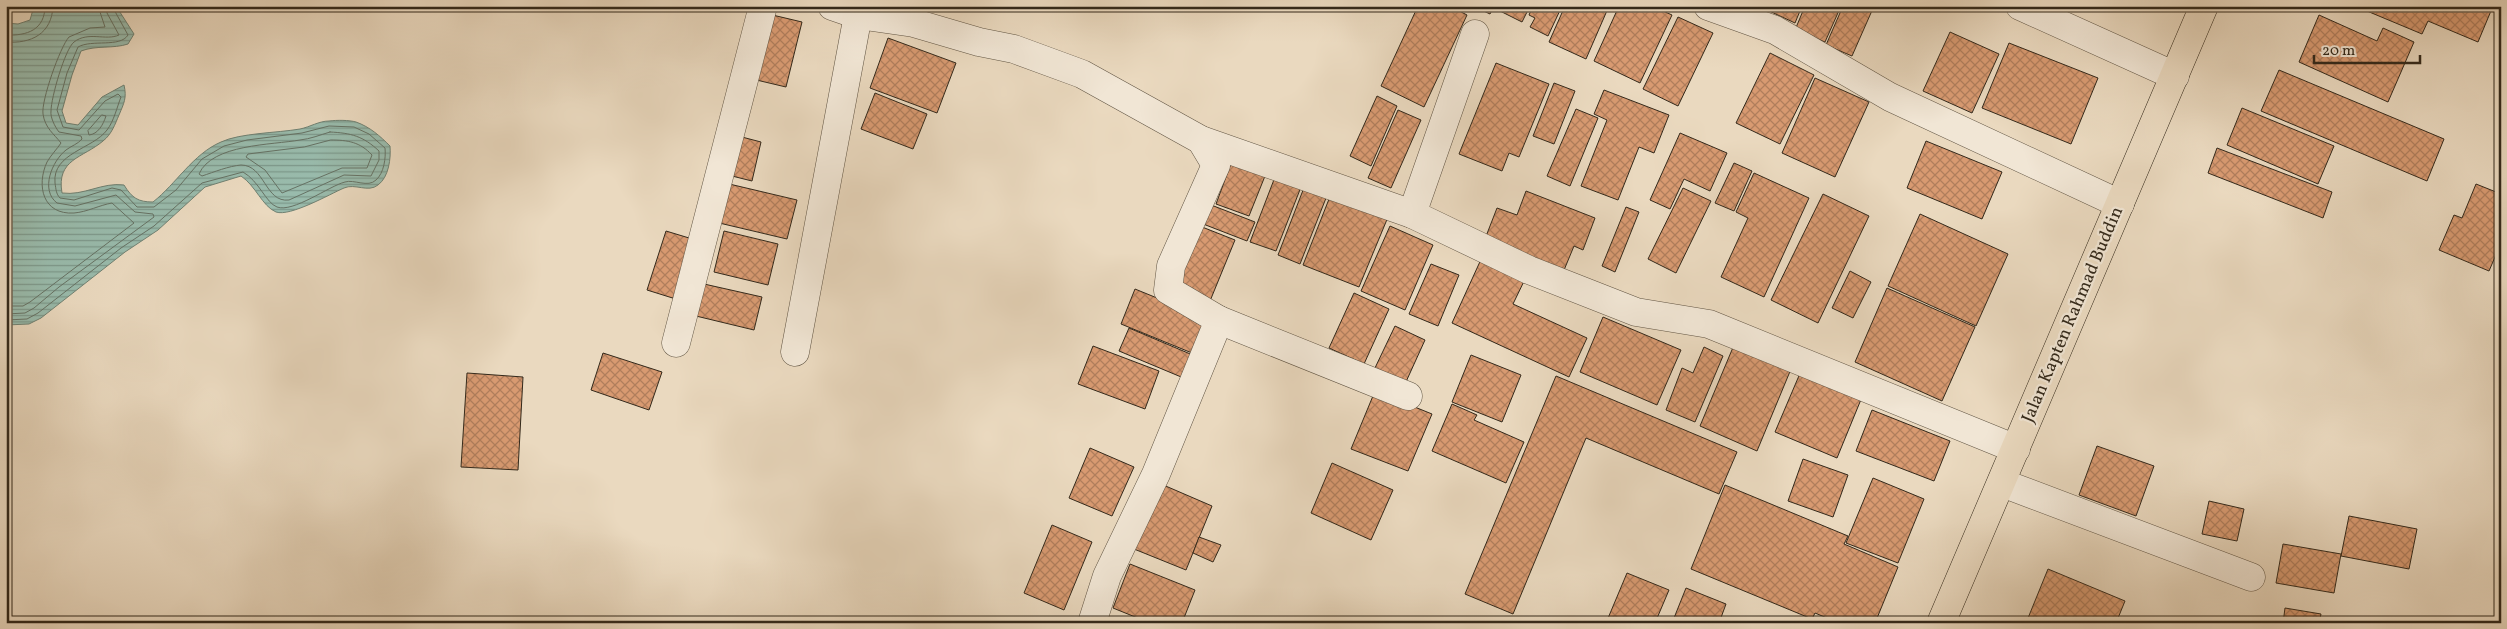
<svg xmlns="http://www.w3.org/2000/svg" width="2507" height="629" viewBox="0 0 2507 629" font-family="Vollkorn,serif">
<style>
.water{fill:url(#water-rules);stroke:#708172}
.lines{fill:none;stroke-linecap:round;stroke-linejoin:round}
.shore{stroke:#667264;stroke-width:1}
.building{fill:url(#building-cross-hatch);stroke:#33291b}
.minor-casing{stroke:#615544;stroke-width:29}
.major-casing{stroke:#33291b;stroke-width:29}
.minor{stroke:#f1e6d5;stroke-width:28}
.major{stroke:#ead9bf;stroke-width:28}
.labels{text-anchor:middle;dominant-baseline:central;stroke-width:4.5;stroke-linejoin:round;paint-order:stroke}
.street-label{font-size:18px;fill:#33291b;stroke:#f1e6d5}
</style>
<defs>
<pattern id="water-rules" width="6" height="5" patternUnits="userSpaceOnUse" patternTransform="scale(1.25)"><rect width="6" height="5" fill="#99bbac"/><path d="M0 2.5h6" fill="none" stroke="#7d988b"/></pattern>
<pattern id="building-cross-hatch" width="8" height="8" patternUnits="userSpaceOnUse" patternTransform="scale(1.25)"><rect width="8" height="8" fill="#d89a71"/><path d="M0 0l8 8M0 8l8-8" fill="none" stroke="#b07e5c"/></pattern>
</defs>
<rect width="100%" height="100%" fill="#ead9bf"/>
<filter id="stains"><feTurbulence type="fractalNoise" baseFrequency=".004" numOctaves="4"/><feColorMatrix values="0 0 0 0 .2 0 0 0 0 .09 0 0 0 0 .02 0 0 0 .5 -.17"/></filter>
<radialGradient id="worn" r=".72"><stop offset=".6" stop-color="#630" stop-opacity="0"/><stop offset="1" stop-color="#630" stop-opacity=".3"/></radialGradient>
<path class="water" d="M34,6H116L134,34L128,44C113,49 97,45 81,51L72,75L62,111L66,123L78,125L102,97L124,85C127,98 124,103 119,115C115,124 112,134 103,141C83,158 56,159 62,193C84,196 102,182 124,185C132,198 138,202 153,202C176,184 193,154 221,142C240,133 277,133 300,129C310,127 319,121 329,121C337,120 349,120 356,122C370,127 380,136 390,146C391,158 389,177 378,185C368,193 355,183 344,188C330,194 290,217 276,212C262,206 256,186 241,176L205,187L158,230L125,252L41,318L29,324L6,325V23L18,24L30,20Z"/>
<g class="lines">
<g class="shore">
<path d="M6,35C27,36 45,30 45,6"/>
<path d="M6,42C31,44 52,34 53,6"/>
<path d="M102,115L106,116C103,125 98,134 89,135L88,131Z"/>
<path d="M330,132C351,133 363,136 379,151V160L371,176L344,175L289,200C265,203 265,165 241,165C229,166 214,172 202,176L199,174C212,144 272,145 300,140C310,139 320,135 330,132Z"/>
<path d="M331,140C348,140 360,142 372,155L367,168H342L282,193L265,170L246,157L248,154L304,147Z"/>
<path d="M6,306H23L30,302L134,223L112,203C100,205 87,212 74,213C43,215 36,186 47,162C51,155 57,149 61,143C54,134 45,128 43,114C41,101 60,47 69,37L90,28L105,27L98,6"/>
<path d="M6,314L25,313L34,308L59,287L154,217L153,214L135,212L116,195L75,206L57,203C40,190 52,161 66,150C71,146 78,144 82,139L81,136L59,132C55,127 50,117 51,111C51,98 65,49 74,42C88,31 106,41 119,35L107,13L106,6"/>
<path d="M6,320L27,319L38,313L121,248L154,226L202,183L243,172C259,181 266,203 277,207C293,213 329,186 345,182C354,179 368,188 376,180C384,173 386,158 385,148L369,134L354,127L329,126L302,133L247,140L224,146L202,159L176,190L154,207H137L121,190L112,188L74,200L60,198C56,194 56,189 55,183C52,153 93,149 107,130C114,121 117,107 121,97L118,94L105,101L79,130L63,127L57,110L67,73L78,47C92,39 120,48 128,35L112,6"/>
</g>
</g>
<g class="building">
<polygon points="1418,6 1450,6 1467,15 1424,107 1381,86"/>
<polygon points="1473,6 1494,6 1490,14"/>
<polygon points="1497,6 1530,6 1522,22 1496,9"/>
<polygon points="1533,6 1562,6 1548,36 1530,27 1535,18 1529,15"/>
<polygon points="1565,6 1609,6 1586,59 1549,42"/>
<polygon points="1619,6 1652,6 1672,15 1640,83 1594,61"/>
<polygon points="1766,6 1802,6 1795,23 1765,9"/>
<polygon points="1805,6 1841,6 1825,42 1795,30"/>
<polygon points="1843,6 1874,6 1852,56 1826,45"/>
<polygon points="2355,6 2493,6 2478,42 2428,21 2422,34"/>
<polygon points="764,13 802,22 786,87 748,78"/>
<polygon points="2319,15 2377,41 2383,28 2414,42 2388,102 2299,62"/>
<polygon points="1678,17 1713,33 1678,106 1643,89"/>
<polygon points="1950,32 1999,54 1972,113 1923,91"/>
<polygon points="888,38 956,63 937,113 870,88"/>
<polygon points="2009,43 2098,78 2071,144 1982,108"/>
<polygon points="1770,53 1814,75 1780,144 1736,123"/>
<polygon points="1496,63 1549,84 1519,157 1509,153 1502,171 1459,154"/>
<polygon points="2279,70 2444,139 2427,181 2261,111"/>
<polygon points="1815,78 1869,102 1835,177 1782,153"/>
<polygon points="1554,83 1575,91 1554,144 1533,136"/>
<polygon points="1604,90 1669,115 1654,153 1639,147 1618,200 1581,186 1607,120 1594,114"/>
<polygon points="875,93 927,114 913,149 861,129"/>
<polygon points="1377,96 1397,106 1371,166 1350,156"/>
<polygon points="2242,108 2334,146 2318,184 2227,145"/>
<polygon points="1576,109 1598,118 1570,186 1547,176"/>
<polygon points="1398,110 1421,120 1391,188 1368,178"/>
<polygon points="1680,133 1727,153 1710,191 1684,179 1670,209 1650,200"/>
<polygon points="738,136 761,142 752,181 728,175"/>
<polygon points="1926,141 2002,172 1982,219 1907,188"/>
<polygon points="2217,148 2332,192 2323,218 2208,173"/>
<polygon points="1233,158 1267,171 1249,216 1216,204"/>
<polygon points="1734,163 1752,171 1734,211 1715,203"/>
<polygon points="1754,173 1809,198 1764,297 1721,277 1748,218 1736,212"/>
<polygon points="1275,177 1301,187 1276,251 1250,242"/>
<polygon points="725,183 797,200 787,239 715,222"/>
<polygon points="2476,184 2501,194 2501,243 2489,271 2439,250 2454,215 2462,218"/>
<polygon points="1305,185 1328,193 1300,264 1278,255"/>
<polygon points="1683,188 1711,201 1676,273 1648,259"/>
<polygon points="1526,191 1595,218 1583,250 1574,246 1562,275 1483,244 1497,208 1517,215"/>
<polygon points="1331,194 1388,217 1359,287 1303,265"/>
<polygon points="1823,194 1869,216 1818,323 1771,300"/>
<polygon points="1206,203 1255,222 1247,241 1198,222"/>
<polygon points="1626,207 1639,212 1615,272 1602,266"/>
<polygon points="1920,214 2008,254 1976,326 1888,286"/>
<polygon points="1197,225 1235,240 1210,301 1172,286"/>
<polygon points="1390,226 1433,245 1405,310 1361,291"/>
<polygon points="666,231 699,241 679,300 647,290"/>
<polygon points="724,231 778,244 768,285 714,272"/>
<polygon points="1483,255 1527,275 1513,304 1587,338 1569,377 1452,323"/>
<polygon points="1431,264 1459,275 1438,326 1409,314"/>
<polygon points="1850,271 1871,282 1853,318 1832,308"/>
<polygon points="704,284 762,297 754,330 696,316"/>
<polygon points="1887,288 1975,327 1942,401 1855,362"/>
<polygon points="1135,289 1206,318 1192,353 1121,324"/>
<polygon points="1354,293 1389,309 1364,364 1329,348"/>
<polygon points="1603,317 1681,350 1657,405 1580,372"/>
<polygon points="1395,326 1425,340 1405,384 1374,370"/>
<polygon points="1129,328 1195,356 1186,379 1119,351"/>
<polygon points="1734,345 1791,369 1757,451 1700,426"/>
<polygon points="1093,346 1159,371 1145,409 1078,384"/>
<polygon points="1704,347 1723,356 1695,422 1666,410 1682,368 1693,373"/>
<polygon points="603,353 662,372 649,410 591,390"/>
<polygon points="1471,355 1521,375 1502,422 1452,402"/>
<polygon points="1801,371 1862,397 1837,458 1775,432"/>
<polygon points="467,373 523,377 518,470 461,467"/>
<polygon points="1556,376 1737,452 1719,494 1586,438 1513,614 1465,594"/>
<polygon points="1375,391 1432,414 1408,471 1351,449"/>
<polygon points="1452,404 1477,415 1474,420 1524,442 1506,483 1432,451"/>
<polygon points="1872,410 1950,441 1934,481 1856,451"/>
<polygon points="2097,446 2154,466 2136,516 2079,495"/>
<polygon points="1090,448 1134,467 1112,516 1069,498"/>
<polygon points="1803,459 1848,475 1833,517 1788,501"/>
<polygon points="1332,463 1393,490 1371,540 1311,513"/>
<polygon points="1873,478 1924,499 1898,563 1846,543"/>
<polygon points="1161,484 1212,506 1186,570 1134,549"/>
<polygon points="1725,485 1848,536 1844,544 1898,567 1875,623 1839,623 1815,613 1812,619 1691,569"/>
<polygon points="2209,501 2244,509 2237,541 2202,534"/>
<polygon points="2349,516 2417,529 2409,569 2341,556"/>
<polygon points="1052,525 1092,542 1064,610 1024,593"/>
<polygon points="1199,537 1221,545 1213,562 1193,553"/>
<polygon points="2283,544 2341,554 2334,593 2276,583"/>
<polygon points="1130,564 1195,590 1182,623 1150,623 1113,608"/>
<polygon points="2048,569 2125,601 2116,623 2026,623"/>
<polygon points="1627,573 1669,590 1655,623 1606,623"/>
<polygon points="1686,588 1726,604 1719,623 1672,623"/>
<polygon points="2285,608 2321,614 2319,623 2283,623"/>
</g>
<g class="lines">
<defs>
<g id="minor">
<polyline points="832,6 858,15 914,23 979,42 1014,49 1082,74 1201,140 1412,214 1529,270 1636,312 1709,324 2016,449"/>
<polyline points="1708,6 1775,30 1890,97 2120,204"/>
<polyline points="2020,6 2175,76"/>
<polyline points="1412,214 1475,34"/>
<polyline points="1219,320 1408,396"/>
<polyline points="676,343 763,6"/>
<polyline points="795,352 858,15"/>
<polyline points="2002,483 2251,577"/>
<polyline points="1092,623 1107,576 1156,474 1219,320 1168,290 1171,266 1216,165 1201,140"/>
</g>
<polyline id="major" points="1941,623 2204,6"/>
</defs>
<use href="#minor" class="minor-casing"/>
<use href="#major" class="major-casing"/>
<use href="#minor" class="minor"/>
<use href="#major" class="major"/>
</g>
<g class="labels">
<g class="street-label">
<text transform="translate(2073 315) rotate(-67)">Jalan Kapten Rahmad Buddin</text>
</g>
</g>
<rect width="2507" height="629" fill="none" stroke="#ead9bf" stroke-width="25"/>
<rect x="8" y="8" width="2492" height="614" fill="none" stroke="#33291b" stroke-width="2.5"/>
<rect x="12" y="12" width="2482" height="604" fill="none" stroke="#33291b"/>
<path d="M2314 55v8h106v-8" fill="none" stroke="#33291b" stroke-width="2.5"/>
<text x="2322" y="55" font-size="15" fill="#33291b" stroke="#f1e6d5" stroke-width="4" paint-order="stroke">20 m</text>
<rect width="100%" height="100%" filter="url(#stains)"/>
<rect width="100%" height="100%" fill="url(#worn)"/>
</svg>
